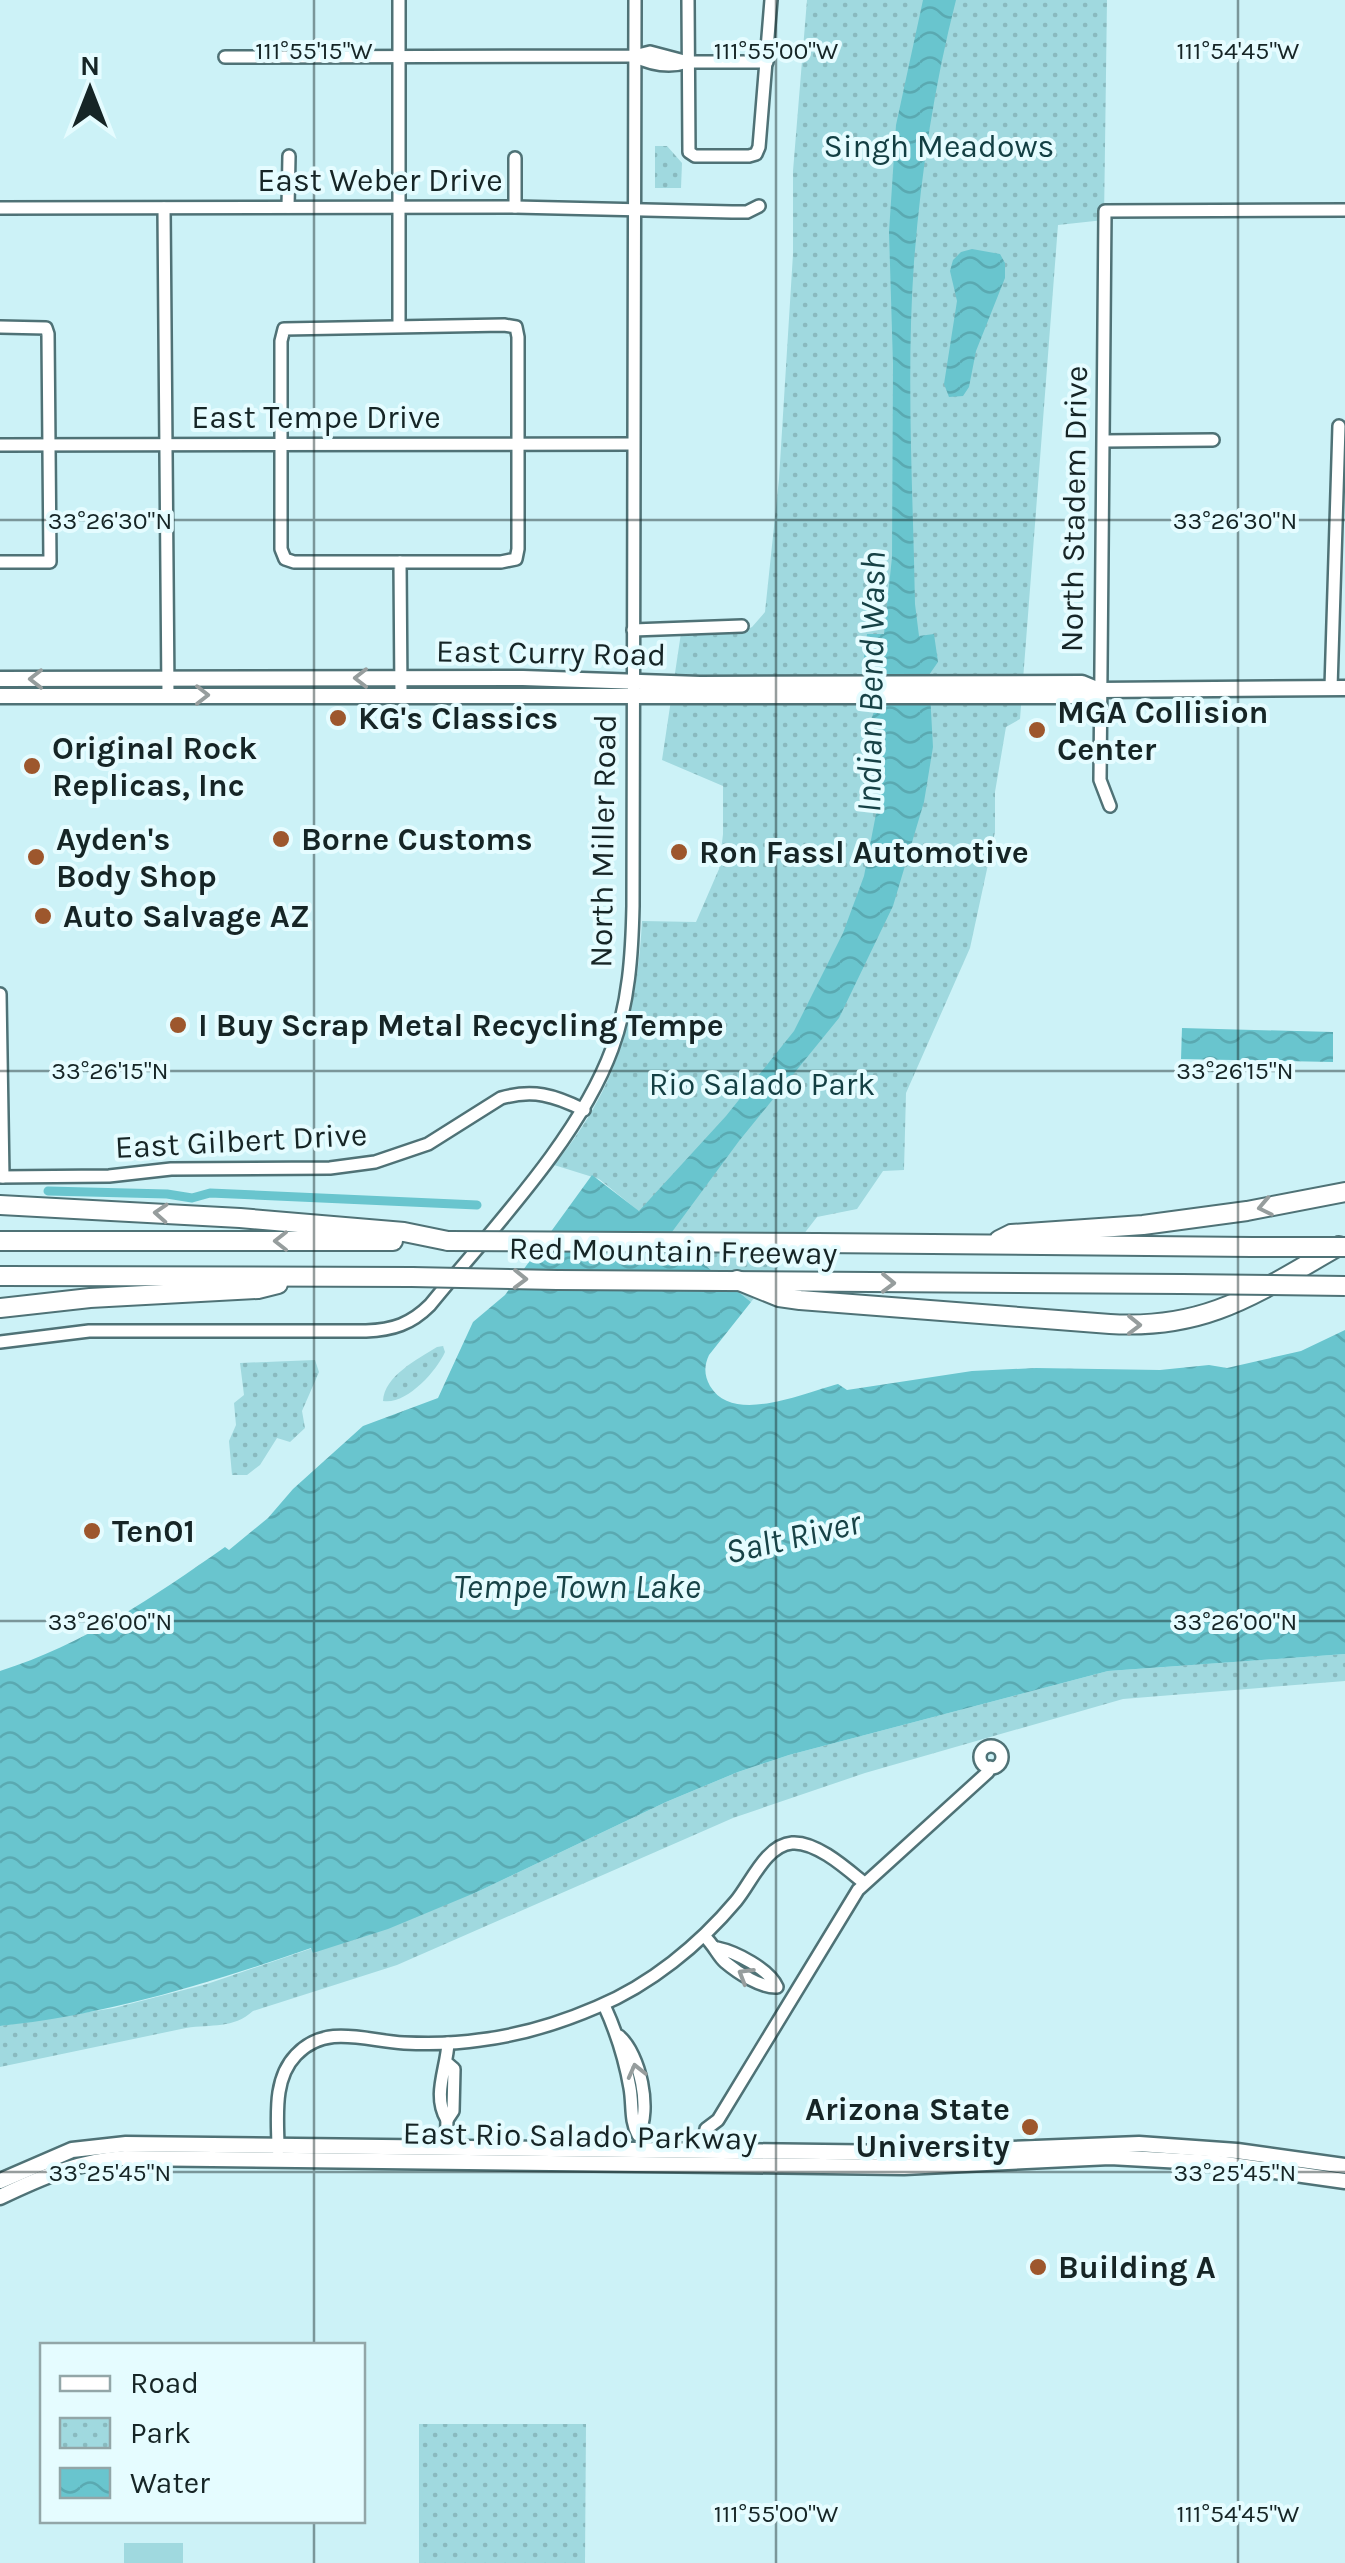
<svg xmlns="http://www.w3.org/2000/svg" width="1345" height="2563" viewBox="0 0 1345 2563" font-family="Karla,sans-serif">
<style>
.grass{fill:#a0d9df}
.park{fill:url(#park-dots)}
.water{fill:url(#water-waves)}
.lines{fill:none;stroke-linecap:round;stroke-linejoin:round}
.canal{stroke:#69c5ce;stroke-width:9}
.minor-casing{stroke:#4f7276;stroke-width:16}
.major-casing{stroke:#4f7276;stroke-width:19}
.highway-casing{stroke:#4f7276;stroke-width:22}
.minor{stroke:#fff;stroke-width:11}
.major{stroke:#fff;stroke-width:14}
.highway{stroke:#fff;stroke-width:18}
.highway-bridge-casing{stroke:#4f7276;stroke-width:22;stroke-linecap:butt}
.highway-bridge{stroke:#fff;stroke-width:18}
.oneway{stroke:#969d9d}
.ticks{fill:none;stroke:#162526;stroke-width:2.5;stroke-opacity:0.45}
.poi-dot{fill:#9d572d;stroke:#e5fcff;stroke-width:4}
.labels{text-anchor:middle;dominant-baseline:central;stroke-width:8;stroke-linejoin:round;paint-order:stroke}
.park-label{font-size:32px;fill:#133f43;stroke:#e5fcff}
.street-label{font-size:32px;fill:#162526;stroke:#e5fcff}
.poi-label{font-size:32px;font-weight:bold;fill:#162526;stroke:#e5fcff;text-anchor:start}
.water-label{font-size:35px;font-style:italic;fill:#174246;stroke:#e5fcff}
.ticks-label{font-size:25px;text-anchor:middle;fill:#162526;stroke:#e5fcff;stroke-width:8;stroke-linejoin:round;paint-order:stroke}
</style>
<defs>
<pattern id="park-dots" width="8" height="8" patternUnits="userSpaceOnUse" patternTransform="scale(2.5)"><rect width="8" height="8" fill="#a0d9df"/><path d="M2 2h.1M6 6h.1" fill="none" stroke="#89babf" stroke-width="1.8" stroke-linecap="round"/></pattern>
<pattern id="water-waves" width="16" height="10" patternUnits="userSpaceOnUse" patternTransform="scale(2.5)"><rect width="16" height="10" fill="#69c5ce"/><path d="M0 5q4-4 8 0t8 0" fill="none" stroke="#5aa9b1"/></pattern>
</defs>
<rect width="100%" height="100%" fill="#ccf2f7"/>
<rect class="grass" x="124" y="2543" width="59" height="20"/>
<g class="park">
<path d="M807,0H1107L1104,220L1058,225L1020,719L1006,727L995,792V832L970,948L906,1093L904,1170L883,1171L857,1209L817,1217L751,1302L599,1179L554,1165C616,1090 637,1017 642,921L696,922L719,869L723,834V786L662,760L681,633L743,631L752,627L765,612L779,479L793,254V171Z"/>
<polygon points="655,146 667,146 682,163 681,188 655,188"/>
<path d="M437,1347L443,1346L445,1352C436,1372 406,1405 383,1401C384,1376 418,1359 437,1347Z"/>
<polygon points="315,1360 319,1372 302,1411 305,1428 290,1442 277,1438 260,1465 247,1475 232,1475 229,1441 236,1425 234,1403 244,1395 240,1363"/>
<path d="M1345,1654V1681L1123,1699L865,1773L733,1818L397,1965L253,2011C233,2029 212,2024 186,2028L0,2067V2026L114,2008L207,1984L477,1892L666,1802L738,1772L789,1755L1108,1671Z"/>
<polygon points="419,2424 586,2424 585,2563 419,2563"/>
</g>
<g class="water">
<path d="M923,0H956C934,86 921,174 914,262C906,375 913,491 915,604L919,636L934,634L938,662L929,675L933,747L924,802L893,906L839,1018L739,1141L669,1236L751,1302L709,1355C704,1366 704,1375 710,1386C733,1425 803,1393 838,1384L847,1390L972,1371L1036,1368L1160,1370L1209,1365L1227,1368L1301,1351L1345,1330V1654L1108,1671L789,1755L738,1772L666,1802L477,1892L388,1929L313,1953L311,1948C210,1983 107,2015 0,2026V1671C83,1645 155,1596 225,1547L229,1550L268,1518L293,1489L363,1426L438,1398L473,1322L505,1295L592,1175L639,1211L726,1116L794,1031L843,933L864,876L876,814L879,753L866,730L878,704L879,676L864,657L867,634H884L892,557L893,364L889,232L896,125Z"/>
<polygon points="972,249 1000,254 1005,263 1005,278 976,351 969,387 963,396 949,397 944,384 957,301 950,271 953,260 961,252"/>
<polygon points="1182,1028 1333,1032 1333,1062 1181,1059"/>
</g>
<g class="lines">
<polyline class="canal" points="48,1191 167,1194 192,1198 210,1193 477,1205"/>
<defs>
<g id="minor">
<polyline points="399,0 399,326"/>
<polyline points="688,0 689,152 695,156 749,156 756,154 759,147 771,0"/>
<path d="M634,56C652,65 669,68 688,62H767"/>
<polyline points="225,57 634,56 650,52 688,62"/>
<polyline points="288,207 289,156"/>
<polyline points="515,207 515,158"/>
<polyline points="0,208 515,207 732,212 747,212 759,206"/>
<polyline points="164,208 168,695"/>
<polygon points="504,325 516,327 518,337 518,549 516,559 501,562 294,562 285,559 281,549 281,341 284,329"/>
<polyline points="0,327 46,328 48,334 50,562 0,562"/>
<polyline points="1104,441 1213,440"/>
<polyline points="0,445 632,444"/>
<polyline points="400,562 401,695"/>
<polyline points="633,630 742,626"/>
<polyline points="1331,688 1339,426"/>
<polyline points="1110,806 1100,780 1105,211 1345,210"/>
<polyline points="0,994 3,1177"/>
<path d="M0,1177L109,1176L171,1169L330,1168L375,1162L428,1144L501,1098C533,1089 554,1095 584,1110"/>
<path d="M0,1342L89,1331H366C393,1330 411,1324 430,1305C491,1230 579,1139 612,1049C629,1003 632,954 633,906L635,0"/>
<circle cx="991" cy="1757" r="11"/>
<path d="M704,1936C714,1945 718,1956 725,1962C738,1973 761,1988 777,1987C769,1969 736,1952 717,1948"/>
<path d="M604,2005C616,2031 625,2059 630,2088C633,2104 630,2121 638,2135C652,2110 640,2054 619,2036"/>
<path d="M447,2063L454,2069L453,2111L447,2120C432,2096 447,2068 448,2043"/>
<polyline points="446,2148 447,2120"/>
<path d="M278,2150C278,2119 272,2080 296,2055C326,2023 366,2041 404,2043C429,2044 455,2044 480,2040C521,2035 560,2023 597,2007C650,1985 699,1945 736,1901C751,1883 766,1845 792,1843C816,1841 847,1869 864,1883"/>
<polyline points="701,2151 706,2129 718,2120 858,1890 988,1772 990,1767"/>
</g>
<g id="major">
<polyline points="0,679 523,678 700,684 1082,683 1099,690"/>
<polyline points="0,696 1082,696 1100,690 1345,688"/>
<polyline points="0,2181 72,2150 126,2144 904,2153 1139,2144 1237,2151 1345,2166"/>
<path d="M0,2197C42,2177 78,2161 125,2158L904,2167L1110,2157L1218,2163L1345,2181"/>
</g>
<g id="highway">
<polyline points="0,1205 240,1218 404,1232 448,1241"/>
<polyline points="999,1240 1011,1234 1143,1225 1247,1211 1345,1192"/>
<polyline points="0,1241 393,1241"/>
<polyline points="817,1243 1252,1247"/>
<polyline points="0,1276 412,1277"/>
<polyline points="557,1280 1182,1284"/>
<path d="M737,1280L779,1297L800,1300L1110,1324C1208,1330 1258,1292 1339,1246"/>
<polyline points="0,1308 90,1298 258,1289 278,1284"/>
</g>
</defs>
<use href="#minor" class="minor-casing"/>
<use href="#major" class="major-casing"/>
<use href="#highway" class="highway-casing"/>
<use href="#minor" class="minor"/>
<use href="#major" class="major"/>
<use href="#highway" class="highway"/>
<defs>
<g id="highway-bridge">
<polyline points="448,1241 817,1243"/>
<polyline points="1252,1247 1345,1247"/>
<polyline points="412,1277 557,1280"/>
<polyline points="1182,1284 1345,1286"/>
</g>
</defs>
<use href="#highway-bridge" class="highway-bridge-casing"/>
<use href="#highway-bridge" class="highway-bridge"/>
</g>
<defs><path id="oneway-chevron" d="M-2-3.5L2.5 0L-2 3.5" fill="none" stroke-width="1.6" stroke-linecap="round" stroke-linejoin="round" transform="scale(2.5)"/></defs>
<g class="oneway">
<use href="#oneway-chevron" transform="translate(361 678) rotate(180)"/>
<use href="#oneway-chevron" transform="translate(36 679) rotate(180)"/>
<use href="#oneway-chevron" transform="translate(202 695)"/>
<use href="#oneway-chevron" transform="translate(1265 1207) rotate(168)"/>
<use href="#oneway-chevron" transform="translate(161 1213) rotate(-176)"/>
<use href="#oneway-chevron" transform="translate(281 1241) rotate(-180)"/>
<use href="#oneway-chevron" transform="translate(520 1279) rotate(1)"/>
<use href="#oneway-chevron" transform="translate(888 1283) rotate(1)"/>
<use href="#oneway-chevron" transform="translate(1134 1325) rotate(1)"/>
<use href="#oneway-chevron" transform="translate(745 1975) rotate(-149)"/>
<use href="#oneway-chevron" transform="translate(636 2071) rotate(-104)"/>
</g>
<path class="ticks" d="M314,0V2346M776,0V2563M1238,0V2563M0,520H1345M0,1071H1345M0,1621H1345M0,2172H1345M314,2520V2563"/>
<g class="poi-dot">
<circle cx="338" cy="718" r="10"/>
<circle cx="1037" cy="730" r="10"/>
<circle cx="32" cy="766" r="10"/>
<circle cx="281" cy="839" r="10"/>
<circle cx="679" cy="852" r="10"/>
<circle cx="36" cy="857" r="10"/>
<circle cx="43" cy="916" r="10"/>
<circle cx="178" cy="1025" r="10"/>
<circle cx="92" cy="1531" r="10"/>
<circle cx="1030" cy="2127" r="10"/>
<circle cx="1038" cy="2267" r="10"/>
</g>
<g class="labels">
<g class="park-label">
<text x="939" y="146">Singh Meadows</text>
<text x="762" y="1084">Rio Salado Park</text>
</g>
<g class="street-label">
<text x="380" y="180">East Weber Drive</text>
<text x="316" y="417">East Tempe Drive</text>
<text transform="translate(1074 509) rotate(-89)">North Stadem Drive</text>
<text transform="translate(551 653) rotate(1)">East Curry Road</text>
<text transform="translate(603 841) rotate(-89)">North Miller Road</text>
<text transform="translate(241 1141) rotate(-3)">East Gilbert Drive</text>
<text transform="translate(673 1251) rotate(1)">Red Mountain Freeway</text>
<text transform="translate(580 2136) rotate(1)">East Rio Salado Parkway</text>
</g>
<g class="poi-label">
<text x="1057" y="712">MGA Collision<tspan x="1057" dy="37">Center</tspan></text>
<text x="358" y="718">KG's Classics</text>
<text x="52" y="748">Original Rock<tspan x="52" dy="37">Replicas, Inc</tspan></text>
<text x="56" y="839">Ayden's<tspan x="56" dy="37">Body Shop</tspan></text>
<text x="301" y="839">Borne Customs</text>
<text x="699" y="852">Ron Fassl Automotive</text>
<text x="63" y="916">Auto Salvage AZ</text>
<text x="198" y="1025">I Buy Scrap Metal Recycling Tempe</text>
<text x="112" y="1531">Ten01</text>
<text x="1010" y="2109" text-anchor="end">Arizona State<tspan x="1010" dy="37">University</tspan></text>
<text x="1058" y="2267">Building A</text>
</g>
<g class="water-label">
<text transform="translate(871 682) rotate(-89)">Indian Bend Wash</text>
<text transform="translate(793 1537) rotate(-13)">Salt River</text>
<text x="577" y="1586">Tempe Town Lake</text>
</g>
</g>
<g class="ticks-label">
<text x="314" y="59">111°55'15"W</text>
<text x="776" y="59">111°55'00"W</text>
<text x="1238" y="59">111°54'45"W</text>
<text x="110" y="529">33°26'30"N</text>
<text x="1235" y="529">33°26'30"N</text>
<text x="110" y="1079">33°26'15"N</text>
<text x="1235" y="1079">33°26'15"N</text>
<text x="110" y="1630">33°26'00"N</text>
<text x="1235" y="1630">33°26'00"N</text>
<text x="110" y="2181">33°25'45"N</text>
<text x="1235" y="2181">33°25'45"N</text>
<text x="776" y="2522">111°55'00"W</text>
<text x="1238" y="2522">111°54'45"W</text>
</g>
<rect x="40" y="2343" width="325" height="180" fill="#e5fcff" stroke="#92a6a8" stroke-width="2.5"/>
<rect x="60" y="2376" width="50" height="15" fill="#ffffff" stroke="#92a6a8" stroke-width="2.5"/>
<text x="130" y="2393" font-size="30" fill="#162526">Road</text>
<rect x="60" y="2418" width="50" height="30" fill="url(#park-dots)" stroke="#92a6a8" stroke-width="2.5"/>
<text x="130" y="2443" font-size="30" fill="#162526">Park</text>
<rect x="60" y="2468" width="50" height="30" fill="url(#water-waves)" stroke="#92a6a8" stroke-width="2.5"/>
<text x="130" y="2493" font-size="30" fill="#162526">Water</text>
<g transform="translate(90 90)" stroke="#e5fcff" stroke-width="8" paint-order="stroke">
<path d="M0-8L18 38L0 25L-18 38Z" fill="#162526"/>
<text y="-15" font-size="28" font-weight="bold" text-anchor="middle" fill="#162526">N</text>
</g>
</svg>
